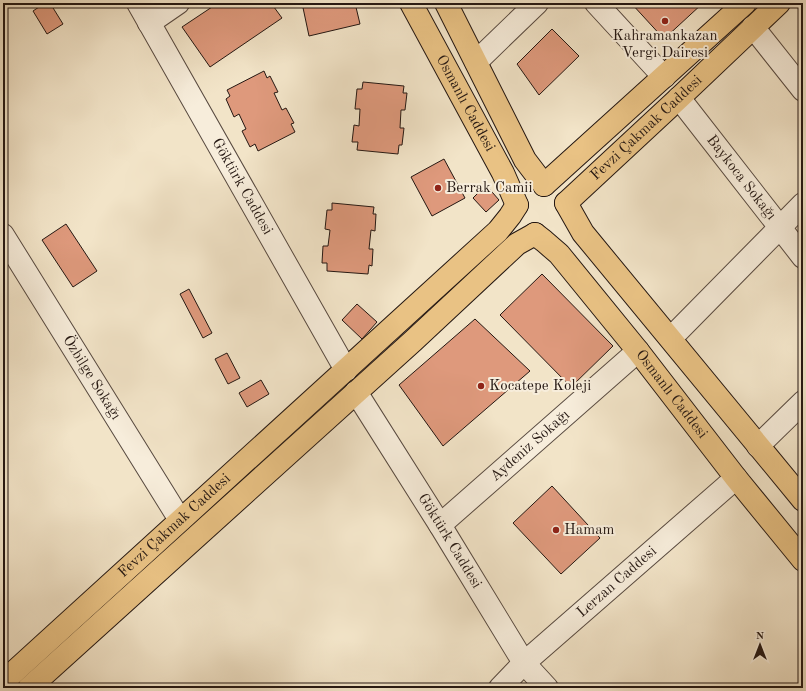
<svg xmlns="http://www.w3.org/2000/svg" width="806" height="691" viewBox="0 0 806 691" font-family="'Old Standard TT',serif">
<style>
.building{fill:#de997c;stroke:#241712}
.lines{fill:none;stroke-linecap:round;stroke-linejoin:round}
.minor-casing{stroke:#584a40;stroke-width:24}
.major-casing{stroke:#241712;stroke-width:24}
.minor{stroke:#f7eddb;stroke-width:22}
.major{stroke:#e9c284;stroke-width:22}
.poi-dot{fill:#8f2418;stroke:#f7eddb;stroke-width:1.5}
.labels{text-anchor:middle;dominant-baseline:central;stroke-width:4;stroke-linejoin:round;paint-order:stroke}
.poi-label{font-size:15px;fill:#241712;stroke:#f7eddb;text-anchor:start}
.street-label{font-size:15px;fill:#241712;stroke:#f7eddb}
</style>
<rect width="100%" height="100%" fill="#f2e4c8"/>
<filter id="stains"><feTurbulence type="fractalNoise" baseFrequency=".005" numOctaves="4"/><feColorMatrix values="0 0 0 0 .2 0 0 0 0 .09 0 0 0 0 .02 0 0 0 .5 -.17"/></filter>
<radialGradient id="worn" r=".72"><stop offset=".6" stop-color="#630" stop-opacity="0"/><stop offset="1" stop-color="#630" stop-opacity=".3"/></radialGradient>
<g class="building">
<polygon points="45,3 50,3 63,24 47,34 33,11"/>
<polygon points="218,3 271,3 282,18 210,67 182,27"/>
<polygon points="302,3 355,3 360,24 309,36"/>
<polygon points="631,3 703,3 664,39"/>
<polygon points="552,29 579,56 539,95 517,64"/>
<polygon points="264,71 267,78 270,76 278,92 274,93 282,110 286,108 294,123 291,124 295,132 258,151 255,144 250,147 242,131 246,129 239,114 234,117 226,99 230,96 227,90"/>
<polygon points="363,82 404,86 403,93 407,93 405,110 401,110 400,128 404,128 402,145 399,145 398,154 357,150 358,142 352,142 354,125 359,126 360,109 355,109 357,89 362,89"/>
<polygon points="444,159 465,198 432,216 411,177"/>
<polygon points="486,185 499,200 486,212 473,198"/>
<polygon points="332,203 374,207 373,214 376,214 375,231 371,230 369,249 373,249 372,266 369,265 368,274 327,271 327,263 322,263 323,246 328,246 330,230 325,229 327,210 332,210"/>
<polygon points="66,224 97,271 73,287 42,240"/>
<polygon points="542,274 613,346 571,387 500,315"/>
<polygon points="189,289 212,333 203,338 180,294"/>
<polygon points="357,304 377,322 362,339 342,320"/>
<polygon points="475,319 530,371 443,446 399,385"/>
<polygon points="227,353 240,378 228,384 215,359"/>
<polygon points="261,380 269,394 247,407 239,393"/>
<polygon points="552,486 600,538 561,574 513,523"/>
</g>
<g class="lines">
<defs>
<g id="minor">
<path id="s1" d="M138,3L346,370"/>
<polyline points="596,3 664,77"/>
<polyline points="149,23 178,3"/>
<polyline points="753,27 803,90"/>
<polyline points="476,62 537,3"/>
<path id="s2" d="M679,98L803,257"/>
<path id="s3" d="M3,235L180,520"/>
<polyline points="671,338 803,204"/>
<path id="s4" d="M356,392L440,525L524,663L547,688"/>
<polyline points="758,446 803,402"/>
<path id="s5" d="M440,525L638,351"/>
<path id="s6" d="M500,688L524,663L736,478"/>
</g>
<g id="major">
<path id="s7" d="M411,3L503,173L517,205"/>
<polyline points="446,3 525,160 544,185"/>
<polyline points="544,185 745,3"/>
<polyline points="566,203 583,233 803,500"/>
<path id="s8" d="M566,203L679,98L779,3"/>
<path id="s9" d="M535,234L544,241L559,254L638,351L736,478L803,560"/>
<path id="s10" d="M3,682L498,231L510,216L517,205"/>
<polyline points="29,688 413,341 517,244 535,234"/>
</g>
</defs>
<use href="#minor" class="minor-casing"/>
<use href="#major" class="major-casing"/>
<use href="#minor" class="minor"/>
<use href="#major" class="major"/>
</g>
<g class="poi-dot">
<circle cx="665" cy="21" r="4"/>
<circle cx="438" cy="188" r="4"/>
<circle cx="481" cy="386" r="4"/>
<circle cx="556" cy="530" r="4"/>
</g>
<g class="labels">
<g class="poi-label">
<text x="665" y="36" text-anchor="middle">Kahramankazan<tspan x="665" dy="17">Vergi Dairesi</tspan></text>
<text x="446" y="188">Berrak Camii</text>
<text x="489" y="386">Kocatepe Koleji</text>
<text x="564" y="530">Hamam</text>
</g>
<g class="street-label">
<text stroke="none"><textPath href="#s7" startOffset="114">Osmanlı Caddesi</textPath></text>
<text stroke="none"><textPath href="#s8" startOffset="110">Fevzi Çakmak Caddesi</textPath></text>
<text stroke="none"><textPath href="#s2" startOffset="101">Baykoca Sokağı</textPath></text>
<text stroke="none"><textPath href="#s1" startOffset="211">Göktürk Caddesi</textPath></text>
<text stroke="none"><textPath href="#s3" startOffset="168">Özbilge Sokağı</textPath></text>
<text stroke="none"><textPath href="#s9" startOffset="211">Osmanlı Caddesi</textPath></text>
<text stroke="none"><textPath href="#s5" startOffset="120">Aydeniz Sokağı</textPath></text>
<text stroke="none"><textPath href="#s10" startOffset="232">Fevzi Çakmak Caddesi</textPath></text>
<text stroke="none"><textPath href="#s4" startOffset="176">Göktürk Caddesi</textPath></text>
<text stroke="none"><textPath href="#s6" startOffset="158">Lerzan Caddesi</textPath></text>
</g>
</g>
<rect width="806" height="691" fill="none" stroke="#f2e4c8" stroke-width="16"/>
<rect x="4" y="4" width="798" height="683" fill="none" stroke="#241712" stroke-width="2"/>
<rect x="8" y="8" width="790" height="675" fill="none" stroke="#241712"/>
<g transform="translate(760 645)" stroke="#f7eddb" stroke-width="3" paint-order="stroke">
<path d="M0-3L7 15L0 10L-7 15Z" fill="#241712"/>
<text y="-6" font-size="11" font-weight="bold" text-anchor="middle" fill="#241712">N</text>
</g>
<rect width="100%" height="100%" filter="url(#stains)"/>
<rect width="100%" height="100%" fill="url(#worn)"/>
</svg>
